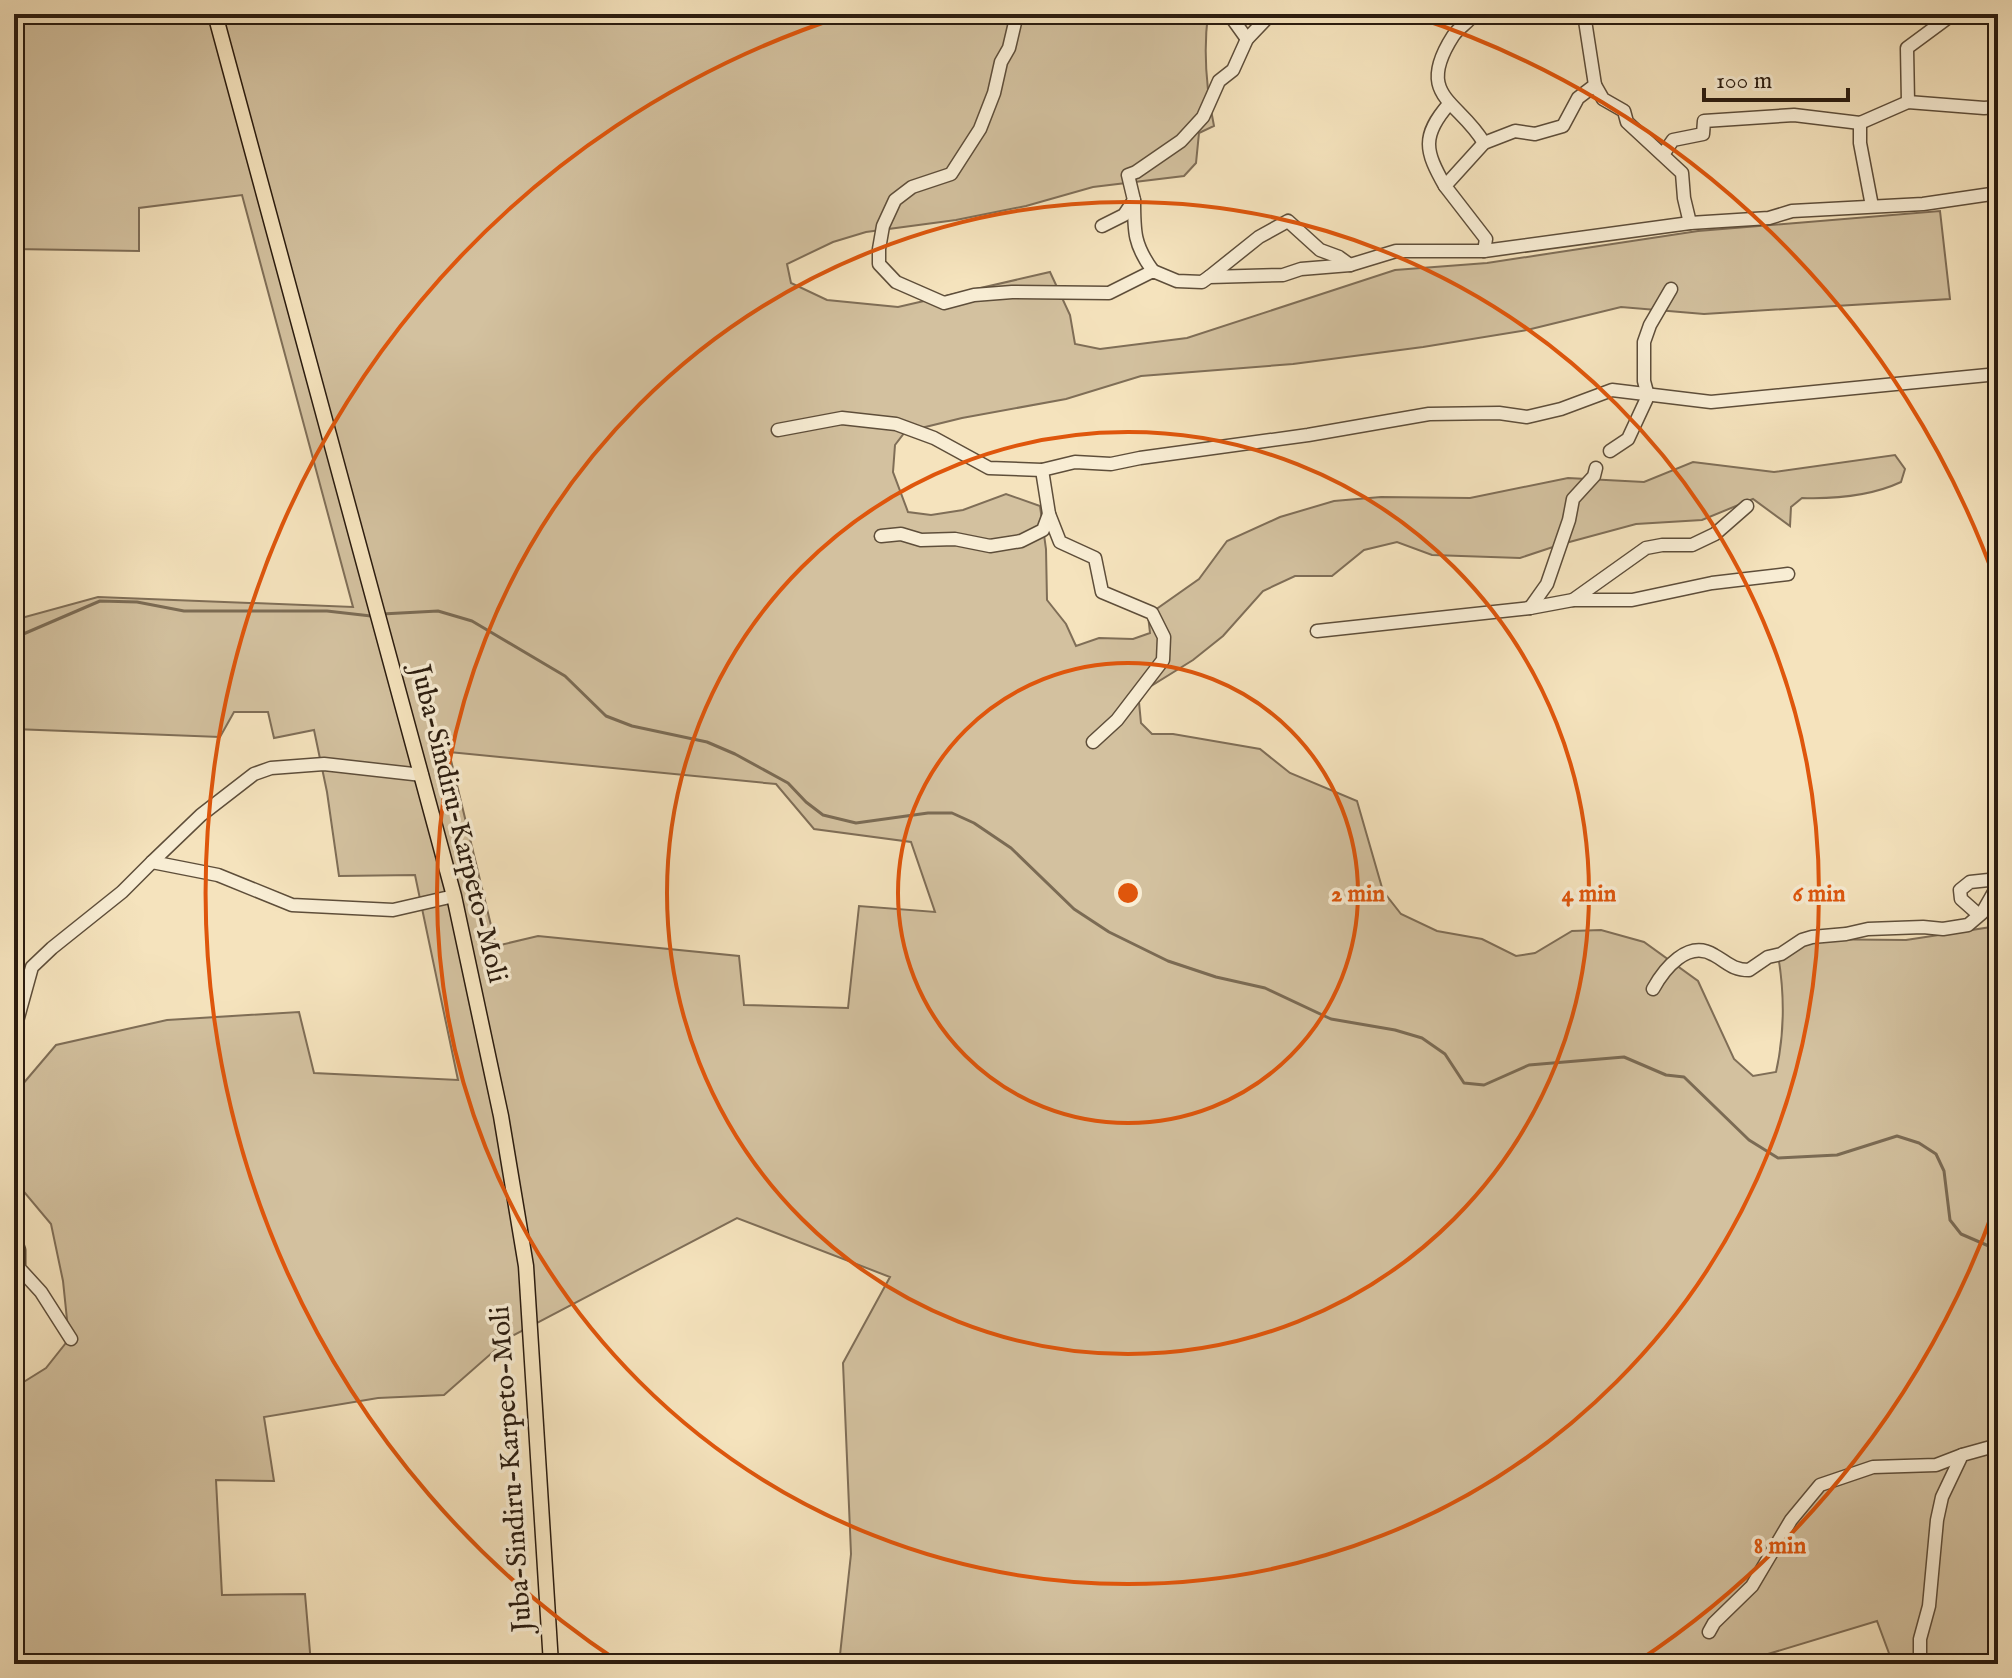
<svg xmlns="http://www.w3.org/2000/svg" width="2012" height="1678" viewBox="0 0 2012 1678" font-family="'IM FELL English',serif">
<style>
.green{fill:#d3c19f;stroke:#7f6e57;stroke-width:2;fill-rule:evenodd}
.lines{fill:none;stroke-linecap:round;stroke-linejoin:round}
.stream{stroke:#7b6b54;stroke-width:3}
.minor-casing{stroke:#5e4e3a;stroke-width:15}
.major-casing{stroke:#2b1c0f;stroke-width:17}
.minor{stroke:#f8edd4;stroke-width:12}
.major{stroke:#f5e3bd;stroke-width:14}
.ring{fill:none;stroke:#df560c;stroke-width:4}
.labels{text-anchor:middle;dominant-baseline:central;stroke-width:7;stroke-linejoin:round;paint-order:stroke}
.street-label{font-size:28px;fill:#2b1c0f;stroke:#f8edd4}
.centre{fill:#df560c;stroke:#f8edd4;stroke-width:4}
.ring-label{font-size:24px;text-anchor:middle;font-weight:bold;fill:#df560c;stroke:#f8edd4;stroke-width:7;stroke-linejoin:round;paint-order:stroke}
</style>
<rect width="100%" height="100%" fill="#f5e3bd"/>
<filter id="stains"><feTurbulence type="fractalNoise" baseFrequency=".0025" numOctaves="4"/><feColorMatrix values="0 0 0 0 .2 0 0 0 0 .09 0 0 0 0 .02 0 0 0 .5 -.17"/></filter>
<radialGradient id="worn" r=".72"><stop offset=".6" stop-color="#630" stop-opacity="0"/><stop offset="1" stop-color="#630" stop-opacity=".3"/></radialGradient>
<path class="green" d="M17,14H1208C1203,53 1206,88 1214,126L1199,133L1196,163L1184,176L1093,187L1026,206L956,220L866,232L833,242L787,264L791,283L827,300L898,307L1050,272L1070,315L1075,344L1100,349L1187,338L1395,270L1487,263L1698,231L1940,211L1950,299L1704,314L1621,307L1527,330L1423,347L1293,364L1141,376L1066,399L962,418L905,432L895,445L893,472L908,512L931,515L963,510L1006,494L1040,506L1046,549L1047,600L1066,624L1076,646L1099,638L1133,639L1150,633L1148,615L1199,579L1227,541L1280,517L1334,501L1381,497L1470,498L1568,478L1644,482L1693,462L1774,472L1895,455L1905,469L1901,482C1871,496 1835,499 1802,498L1791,507L1790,526L1753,499L1702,520L1636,524L1562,544L1520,558L1432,555L1397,542L1364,550L1332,576H1295L1263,591L1223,636L1193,660L1148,688L1139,702L1141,723L1152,734H1173L1260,749L1290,773L1357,801L1383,891L1401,914L1437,931L1482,939L1516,956L1535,953L1572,931L1601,930L1644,942L1698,981L1734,1059L1753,1076L1776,1072C1785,1032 1785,996 1778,955L1798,939L1906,940L1998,926V1664H1893L1877,1621L1735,1664H839L851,1554L843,1363L890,1277L737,1218L510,1337L444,1395L378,1398L264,1417L274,1481L216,1480L222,1595L305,1594L311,1664H14V1388L46,1368L69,1339L63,1281L51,1224L14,1180L16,1092L56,1045L167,1020L299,1012L314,1073L458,1080L415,875L339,876L327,792L314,730L274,738L268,712H234L220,737L14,729V620L98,597L353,607L242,195L139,208V251L14,249V105C27,78 19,43 17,14ZM449,752L776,784L814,829L911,842L935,912L859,906L848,1008L744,1005L739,956L538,936L496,946Z"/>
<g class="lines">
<g class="stream">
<polyline points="382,614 438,611 472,621 565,676 606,716 632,726 707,742 735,754 788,783 806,802 823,815 856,823 928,813 952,813 974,823 1011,848 1074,909 1109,932 1168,961 1216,977 1265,988 1331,1019 1395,1030 1422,1038 1445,1054 1464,1083 1484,1085 1529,1065 1624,1057 1666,1075 1684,1077 1749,1140 1778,1158 1837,1155 1897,1136 1919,1143 1936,1154 1944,1171 1950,1220 1961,1234 1998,1250"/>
<polyline points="14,638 100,601 137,602 184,611 327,611 371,616"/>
</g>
<defs>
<g id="minor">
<polyline points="1017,14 1009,48 1001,62 994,93 980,129 951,174 912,187 895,200 883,226 879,249 879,264 896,282 944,303 974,295 1012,292 1109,293 1153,271 1177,281 1202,282 1209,277 1283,275 1301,269 1350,265 1396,251 1484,251 1690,223 1769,218 1792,211 1923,204 1998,193"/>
<polyline points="1229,14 1247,39"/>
<path d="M1474,14C1469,22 1458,28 1453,36C1414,97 1459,100 1484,143"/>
<polyline points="1595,85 1603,99 1624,111 1627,122 1682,173 1684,198 1690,223"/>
<polyline points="1908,102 1907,48 1953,14"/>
<polyline points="1860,123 1860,143 1872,206"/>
<polyline points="1664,153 1673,140 1703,134 1704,121 1794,115 1860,123 1908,102 1984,108 1998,107"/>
<path d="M1445,186C1425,151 1421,136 1449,104"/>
<path d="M1134,200C1134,232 1134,245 1153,271"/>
<polyline points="1102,226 1124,215 1134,200 1128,175 1136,172 1181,141 1203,117 1219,81 1233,70 1247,39 1271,14"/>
<polyline points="1484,251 1486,239 1445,186 1484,143 1515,131 1535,134 1563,126 1578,98 1595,85 1584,14"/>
<polyline points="1209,277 1259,237 1288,221 1320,250 1339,257 1350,265"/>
<polyline points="778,430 842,418 896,424 934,438 989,468 1042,470"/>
<polyline points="1610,451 1628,439 1648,396 1644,381 1644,342 1650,325 1671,289"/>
<polyline points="881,536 901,534 921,540 955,539 990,546 1021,541 1043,530 1049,514"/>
<polyline points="1573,600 1646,548 1662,545 1692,545 1715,534 1747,506"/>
<polyline points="1530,608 1547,584 1569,520 1573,499 1594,476 1596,468"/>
<polyline points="1317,631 1530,608 1573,600 1632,600 1712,583 1788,574"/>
<polyline points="1093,742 1117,720 1163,660 1164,637 1152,613 1102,592 1095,558 1060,542 1049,514 1042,470 1075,462 1111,464 1140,458 1308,435 1429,414 1499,413 1527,417 1561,409 1612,390 1711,402 1998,374"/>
<polyline points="152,862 201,815 254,774 271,768 324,764 422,775"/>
<polyline points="1979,915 1961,899 1960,890 1970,882 1998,879"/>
<path d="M1653,989C1664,969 1688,939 1714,955C1727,962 1732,970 1749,970L1768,957L1781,954L1802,940L1812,937L1846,934L1868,929L1923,927L1943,929L1968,925L1982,913L1998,885"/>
<polyline points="14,1032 32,967 52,948 122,892 152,862 218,875 292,905 393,910 454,896"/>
<polyline points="14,1235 19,1250 19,1268 41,1292 71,1339"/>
<polyline points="1709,1632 1714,1623 1752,1586 1791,1520 1820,1485 1873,1467 1936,1465 1962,1455"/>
<polyline points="1920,1664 1920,1639 1929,1606 1937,1520 1942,1497 1962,1455 1998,1445"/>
</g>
<polyline id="major" points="215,14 454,896 501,1116 526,1266 551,1664"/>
</defs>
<use href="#minor" class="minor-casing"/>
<use href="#major" class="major-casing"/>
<use href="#minor" class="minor"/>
<use href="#major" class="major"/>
</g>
<g class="ring">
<circle cx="1128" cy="893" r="230"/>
<circle cx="1128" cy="893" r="461"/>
<circle cx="1128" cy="893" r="691"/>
<path d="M1997 1201A922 922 0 0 1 1637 1662M619 1662A922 922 0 0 1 843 16M1413 16A922 922 0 0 1 1997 585"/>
</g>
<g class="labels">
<g class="street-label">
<text transform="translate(458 824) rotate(76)">Juba-Sindiru-Karpeto-Moli</text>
<text transform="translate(512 1469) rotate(-94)">Juba-Sindiru-Karpeto-Moli</text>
</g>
</g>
<circle cx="1128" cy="893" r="12" class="centre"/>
<g class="ring-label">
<text x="1358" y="901">2 min</text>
<text x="1589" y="901">4 min</text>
<text x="1819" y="901">6 min</text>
<text x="1780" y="1553">8 min</text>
</g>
<rect width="2012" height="1678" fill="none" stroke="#f5e3bd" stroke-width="48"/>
<rect x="16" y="16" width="1980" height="1646" fill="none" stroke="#2b1c0f" stroke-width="4"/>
<rect x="24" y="24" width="1964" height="1630" fill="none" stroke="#2b1c0f" stroke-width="2"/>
<path d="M1704 88v12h144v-12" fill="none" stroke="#2b1c0f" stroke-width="4"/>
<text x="1716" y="88" font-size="24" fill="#2b1c0f" stroke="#f8edd4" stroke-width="6" paint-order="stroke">100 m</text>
<rect width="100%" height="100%" filter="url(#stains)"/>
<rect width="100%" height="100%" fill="url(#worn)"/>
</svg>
